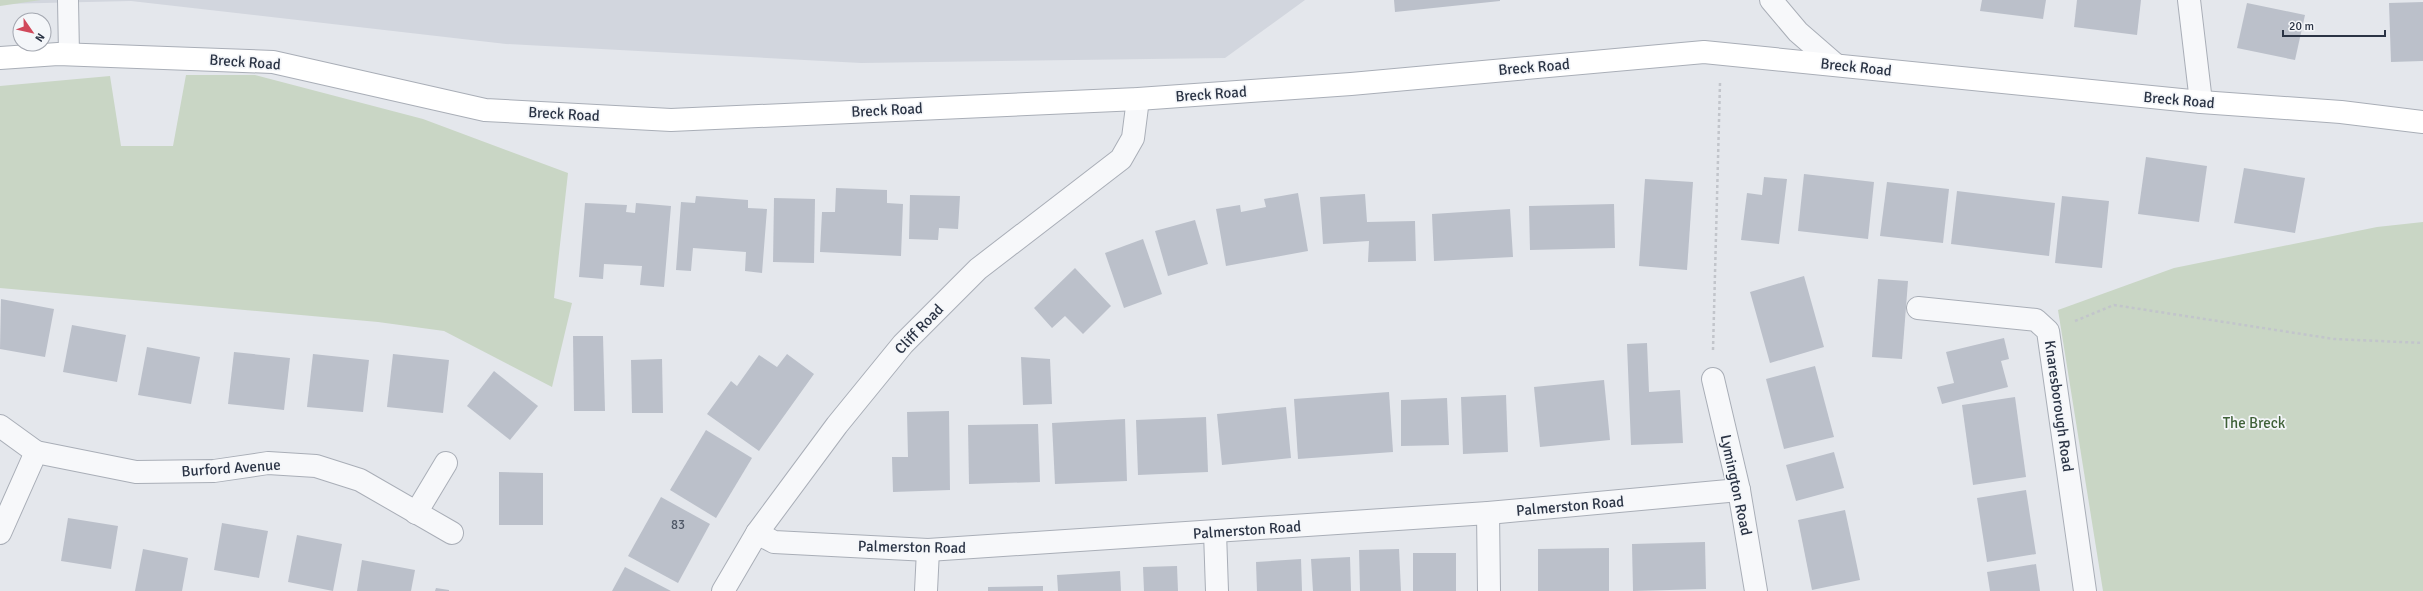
<svg xmlns="http://www.w3.org/2000/svg" width="2423" height="591" viewBox="0 0 2423 591" font-family="Signika,sans-serif">
<style>
.built{fill:#d2d6de}
.green{fill:#c9d6c5}
.building{fill:#bbc0ca}
.lines{fill:none;stroke-linecap:round;stroke-linejoin:round}
.service-casing{stroke:#a9aeb7;stroke-width:22}
.minor-casing{stroke:#a9aeb7;stroke-width:24}
.tertiary-casing{stroke:#a9aeb7;stroke-width:24}
.secondary-casing{stroke:#a9aeb7;stroke-width:24}
.path{stroke:#c2c5cb;stroke-width:2.5;stroke-dasharray:3 3;stroke-linecap:butt}
.service{stroke:#f7f8fa;stroke-width:20}
.minor{stroke:#f7f8fa;stroke-width:22}
.tertiary{stroke:#f7f8fa;stroke-width:22}
.secondary{stroke:#fff;stroke-width:22}
.labels{text-anchor:middle;dominant-baseline:central;stroke-width:3.5;stroke-linejoin:round;paint-order:stroke}
.number-label{font-size:13px;fill:#4f5766}
.street-label{font-size:15px;fill:#2b3445;stroke:#f4f6f9}
.park-label{font-size:15px;fill:#3f6138;stroke:#f4f6f9}
</style>
<rect width="100%" height="100%" fill="#e4e7ec"/>
<polygon class="built" points="0,0 1305,0 1225,58 861,63 506,44 131,1 0,4"/>
<g class="green">
<polygon points="0,0 41,0 0,6"/>
<polygon points="186,75 255,75 423,119 568,173 554,298 572,303 552,387 444,331 378,322 0,288 0,86 110,76 121,146 173,146"/>
<polygon points="2423,222 2423,591 2103,591 2058,310 2174,268 2377,227"/>
</g>
<g class="building">
<polygon points="1394,0 1500,0 1500,1 1395,12"/>
<polygon points="1982,0 2046,0 2043,19 1980,11"/>
<polygon points="2077,0 2141,0 2137,35 2074,27"/>
<polygon points="2423,2 2423,61 2391,62 2389,3"/>
<polygon points="2247,3 2305,15 2295,60 2237,48"/>
<polygon points="2146,157 2207,166 2199,222 2138,214"/>
<polygon points="2244,168 2305,178 2295,233 2234,223"/>
<polygon points="1804,174 1874,182 1868,239 1798,231"/>
<polygon points="1764,177 1787,179 1779,244 1741,240 1747,193 1762,195"/>
<polygon points="1645,179 1693,182 1687,270 1639,266"/>
<polygon points="1887,182 1949,189 1943,243 1880,236"/>
<polygon points="836,188 887,190 887,203 903,204 901,256 820,252 822,212 835,212"/>
<polygon points="1957,191 2055,203 2049,256 1951,244"/>
<polygon points="1298,193 1308,251 1226,266 1216,209 1240,205 1241,212 1266,207 1264,199"/>
<polygon points="1365,194 1367,222 1415,221 1416,261 1368,262 1369,241 1323,244 1320,197"/>
<polygon points="910,195 960,196 958,229 939,228 938,240 909,239"/>
<polygon points="696,196 748,200 748,208 767,209 762,273 745,271 746,252 693,248 691,271 676,270 681,202 695,203"/>
<polygon points="2062,196 2109,201 2102,268 2055,263"/>
<polygon points="774,198 815,199 814,263 773,262"/>
<polygon points="585,203 627,205 626,212 635,213 636,203 671,206 664,287 640,285 642,266 604,264 603,279 579,277"/>
<polygon points="1614,204 1615,248 1530,250 1529,206"/>
<polygon points="1510,209 1513,257 1434,261 1432,214"/>
<polygon points="1195,220 1208,264 1168,276 1155,231"/>
<polygon points="1143,239 1162,294 1124,308 1105,253"/>
<polygon points="1075,268 1111,306 1083,334 1065,316 1052,328 1034,308"/>
<polygon points="1804,276 1824,347 1770,363 1750,292"/>
<polygon points="1878,279 1908,281 1902,359 1872,357"/>
<polygon points="1,299 54,309 45,357 0,349"/>
<polygon points="72,325 126,335 117,382 63,372"/>
<polygon points="573,336 603,336 605,411 574,411"/>
<polygon points="2004,338 2009,359 2001,361 2008,387 1942,404 1937,387 1954,383 1946,352"/>
<polygon points="1647,343 1649,392 1680,390 1683,443 1631,445 1627,344"/>
<polygon points="147,347 200,357 191,404 138,395"/>
<polygon points="234,352 290,358 284,410 228,404"/>
<polygon points="313,354 369,360 363,412 307,407"/>
<polygon points="393,354 449,360 443,413 387,407"/>
<polygon points="787,354 814,374 759,451 707,414 731,381 737,386 759,355 777,367"/>
<polygon points="1021,357 1050,359 1052,404 1023,405"/>
<polygon points="662,359 663,413 632,413 631,360"/>
<polygon points="1815,366 1834,437 1784,449 1766,379"/>
<polygon points="494,371 538,406 510,440 467,406"/>
<polygon points="1604,380 1610,440 1540,447 1534,387"/>
<polygon points="1389,392 1393,452 1298,459 1294,399"/>
<polygon points="1506,395 1508,452 1463,454 1461,397"/>
<polygon points="2015,397 2026,477 1973,485 1962,405"/>
<polygon points="1447,398 1449,445 1401,446 1401,400"/>
<polygon points="1286,407 1291,458 1222,465 1217,414"/>
<polygon points="949,411 950,490 893,492 892,457 908,457 907,412"/>
<polygon points="1206,417 1208,472 1138,475 1136,420"/>
<polygon points="1125,419 1127,481 1055,484 1052,423"/>
<polygon points="1038,424 1040,482 969,484 968,425"/>
<polygon points="706,430 752,458 716,518 670,490"/>
<polygon points="1834,452 1844,488 1796,501 1786,465"/>
<polygon points="499,472 543,473 543,525 499,525"/>
<polygon points="2026,490 2036,554 1987,562 1977,498"/>
<polygon points="661,497 710,524 678,583 628,556"/>
<polygon points="1845,510 1860,580 1812,590 1798,520"/>
<polygon points="68,518 118,526 111,569 61,561"/>
<polygon points="222,523 268,531 259,578 214,570"/>
<polygon points="297,535 342,544 333,591 288,582"/>
<polygon points="1705,542 1706,589 1633,591 1632,544"/>
<polygon points="1609,548 1609,591 1538,591 1538,549"/>
<polygon points="143,549 188,558 182,591 135,591"/>
<polygon points="1399,549 1401,591 1360,591 1359,550"/>
<rect x="1413" y="553" width="43" height="38"/>
<polygon points="1350,557 1351,591 1313,591 1311,559"/>
<polygon points="1301,559 1302,591 1257,591 1256,562"/>
<polygon points="362,560 415,570 411,591 357,591"/>
<polygon points="2036,564 2040,591 1990,591 1987,572"/>
<polygon points="1177,566 1178,591 1144,591 1143,567"/>
<polygon points="625,567 671,591 612,591"/>
<polygon points="1120,571 1121,591 1058,591 1057,575"/>
<polygon points="1043,586 1043,591 988,591 988,587"/>
<polygon points="436,588 449,590 449,591 435,591"/>
</g>
<g class="lines">
<defs>
<polyline id="service" points="68,0 69,54"/>
<g id="minor">
<polyline points="1771,0 1798,32 1836,65"/>
<polyline points="2189,0 2201,102"/>
<polyline points="1918,308 2036,320 2048,331 2085,591"/>
<polyline points="1713,379 1739,490 1756,591"/>
<polyline points="0,426 36,452"/>
<polyline points="416,513 446,463"/>
<polyline points="1488,513 1489,591"/>
<polyline points="1215,532 1217,591"/>
<polyline points="0,533 36,452 136,472 214,471 268,463 316,466 360,480 452,533"/>
<polyline points="757,533 774,542 928,550 1488,513 1739,490"/>
<polyline points="926,591 928,550"/>
</g>
<polyline id="tertiary" points="723,591 757,533 837,425 903,344 978,269 1121,159 1133,138 1138,99"/>
<polyline id="secondary" points="0,58 58,54 273,62 485,110 671,120 1138,99 1351,84 1704,52 2201,102 2341,112 2423,122"/>
</defs>
<use href="#service" class="service-casing"/>
<use href="#minor" class="minor-casing"/>
<use href="#tertiary" class="tertiary-casing"/>
<use href="#secondary" class="secondary-casing"/>
<g class="path">
<polyline points="2075,321 2114,305 2334,339 2423,343"/>
<polyline points="1713,350 1720,83"/>
</g>
<use href="#service" class="service"/>
<use href="#minor" class="minor"/>
<use href="#tertiary" class="tertiary"/>
<use href="#secondary" class="secondary"/>
</g>
<g class="labels">
<g class="number-label">
<text x="678" y="525">83</text>
</g>
<g class="street-label">
<text transform="translate(245 62) rotate(4)">Breck Road</text>
<text transform="translate(1534 67) rotate(-5)">Breck Road</text>
<text transform="translate(1856 67) rotate(6)">Breck Road</text>
<text transform="translate(1211 94) rotate(-4)">Breck Road</text>
<text transform="translate(2179 100) rotate(5)">Breck Road</text>
<text transform="translate(887 110) rotate(-3)">Breck Road</text>
<text transform="translate(564 114) rotate(3)">Breck Road</text>
<text transform="translate(919 329) rotate(-46)">Cliff Road</text>
<text transform="translate(2059 406) rotate(82)">Knaresborough Road</text>
<text transform="translate(231 468) rotate(-4)">Burford Avenue</text>
<text transform="translate(1736 485) rotate(78)">Lymington Road</text>
<text transform="translate(1570 506) rotate(-5)">Palmerston Road</text>
<text transform="translate(1247 530) rotate(-4)">Palmerston Road</text>
<text transform="translate(912 547) rotate(1)">Palmerston Road</text>
</g>
<g class="park-label">
<text x="2254" y="423">The Breck</text>
</g>
</g>
<g transform="translate(32 32) rotate(124)"><circle r="19" fill="#f4f6f9" stroke="#a4a8b1"/>
<path d="M0-3L7 15L0 10L-7 15Z" fill="#d1495b"/>
<text y="-6" font-size="11" font-weight="bold" text-anchor="middle" fill="#2b3445">N</text>
</g>
<path d="M2283 30v6h102v-6" fill="none" stroke="#2b3445" stroke-width="2"/>
<text x="2289" y="30" font-size="12" fill="#2b3445" stroke="#f4f6f9" stroke-width="3" paint-order="stroke">20 m</text>
</svg>
